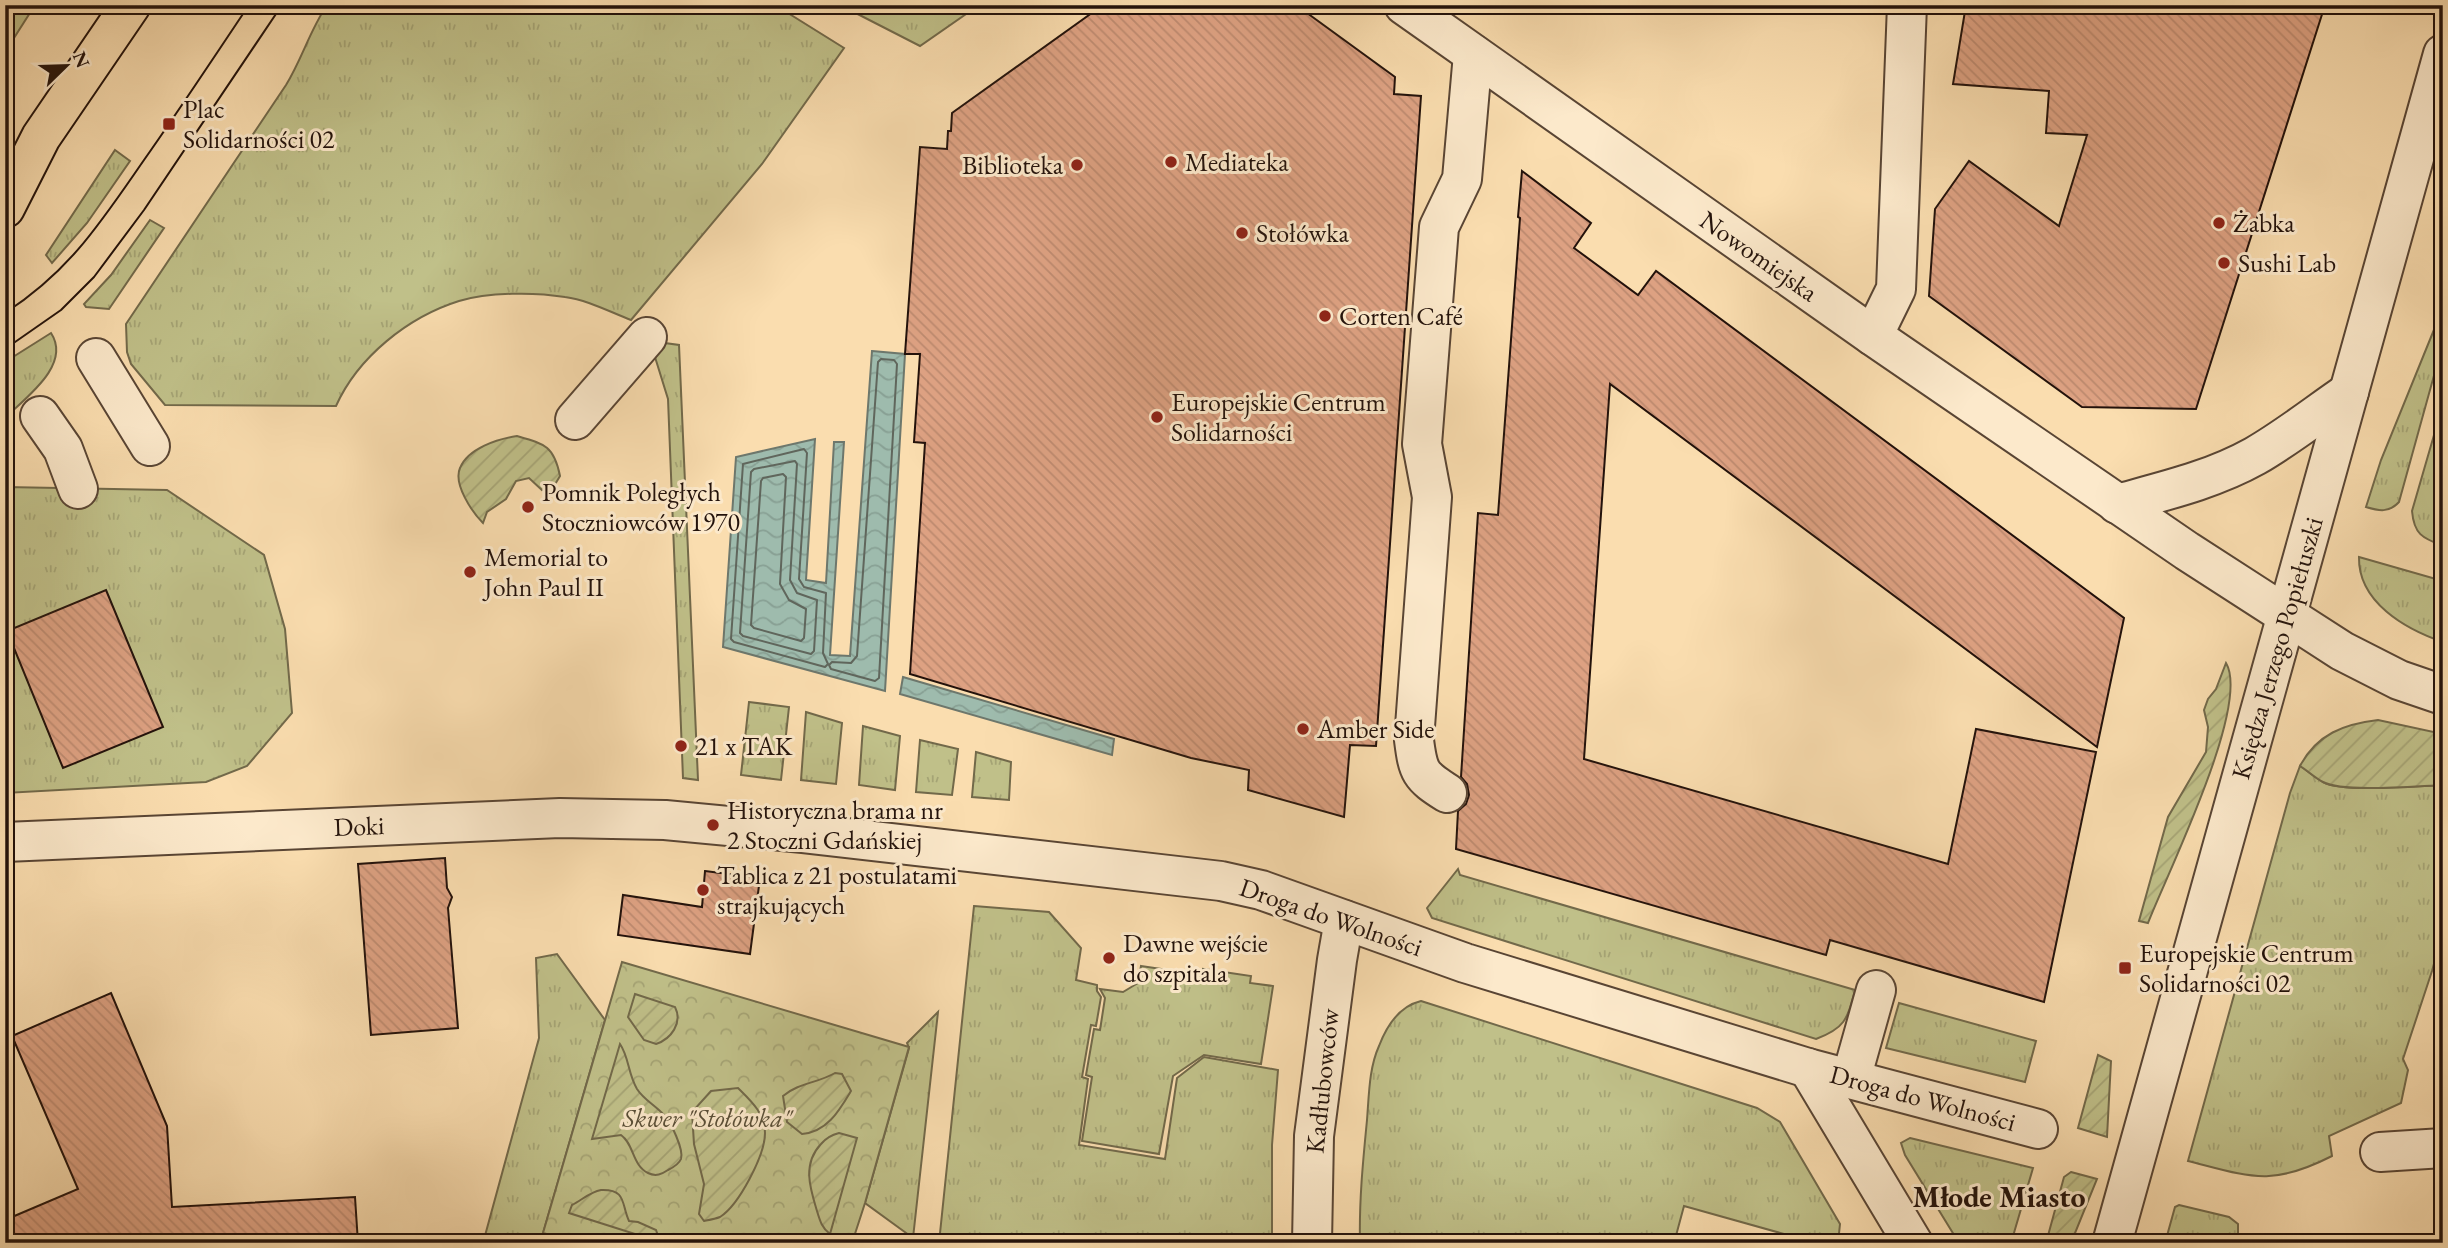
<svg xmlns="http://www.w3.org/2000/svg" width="2448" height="1248" viewBox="0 0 2448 1248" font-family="'EB Garamond',serif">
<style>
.grass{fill:url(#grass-tufts);stroke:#72694a;stroke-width:2}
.park{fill:url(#park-crowns);stroke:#72694a;stroke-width:2}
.garden{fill:url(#garden-furrows);stroke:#72694a;stroke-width:2}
.water{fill:url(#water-waves);stroke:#6d776c;stroke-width:2}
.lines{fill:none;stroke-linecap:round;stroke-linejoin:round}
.shore{stroke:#60665c;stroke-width:2}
.building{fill:url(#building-back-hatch);stroke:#23120b;stroke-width:2}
.minor-casing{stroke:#594534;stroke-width:42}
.major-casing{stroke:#23120b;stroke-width:42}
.minor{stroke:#fce9cb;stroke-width:38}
.major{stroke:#faddaf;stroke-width:38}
.tram{stroke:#23120b;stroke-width:2}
.poi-dot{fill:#8f2418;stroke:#fce9cb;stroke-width:2.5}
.labels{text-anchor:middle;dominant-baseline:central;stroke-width:6;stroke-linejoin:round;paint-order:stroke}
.poi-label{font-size:26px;fill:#23120b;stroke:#fce9cb;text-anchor:start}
.street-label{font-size:26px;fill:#23120b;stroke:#fce9cb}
.park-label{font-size:26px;font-style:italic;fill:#5a4f37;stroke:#fce9cb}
.quarter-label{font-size:30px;font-weight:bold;fill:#23120b;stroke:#fce9cb}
</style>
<defs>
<pattern id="grass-tufts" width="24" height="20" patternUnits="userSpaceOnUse" patternTransform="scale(1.75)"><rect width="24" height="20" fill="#c0c089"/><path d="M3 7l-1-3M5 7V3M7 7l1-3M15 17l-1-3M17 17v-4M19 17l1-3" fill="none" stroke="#a5a475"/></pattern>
<pattern id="park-crowns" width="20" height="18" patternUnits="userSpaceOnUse" patternTransform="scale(1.75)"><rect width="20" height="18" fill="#c0c089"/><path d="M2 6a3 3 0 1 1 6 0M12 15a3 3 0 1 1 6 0" fill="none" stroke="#a5a475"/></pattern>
<pattern id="garden-furrows" width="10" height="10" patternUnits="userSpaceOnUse" patternTransform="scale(1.75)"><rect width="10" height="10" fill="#c0c089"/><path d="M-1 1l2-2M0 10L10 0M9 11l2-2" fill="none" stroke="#a5a475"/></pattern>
<pattern id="water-waves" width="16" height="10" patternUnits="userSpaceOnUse" patternTransform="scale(1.75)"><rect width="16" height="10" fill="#9ebbad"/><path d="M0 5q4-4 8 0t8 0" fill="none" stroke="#88a094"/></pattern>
<pattern id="building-back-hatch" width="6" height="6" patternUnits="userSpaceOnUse" patternTransform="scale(1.75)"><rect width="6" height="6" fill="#dda182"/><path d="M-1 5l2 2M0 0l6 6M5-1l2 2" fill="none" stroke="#bd8a6f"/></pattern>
</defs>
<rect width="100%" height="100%" fill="#faddaf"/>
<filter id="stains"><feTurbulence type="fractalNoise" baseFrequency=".00286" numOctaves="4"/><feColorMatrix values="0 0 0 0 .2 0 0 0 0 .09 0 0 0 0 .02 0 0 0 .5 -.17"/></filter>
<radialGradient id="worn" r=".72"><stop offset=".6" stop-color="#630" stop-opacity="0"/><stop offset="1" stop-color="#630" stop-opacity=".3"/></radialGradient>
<g class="grass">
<polygon points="15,5 35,5 5,52 5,12"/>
<path d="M327,5H775L844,48L762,164L631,320C610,312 588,300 565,297C535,292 489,292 459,301C408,317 358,357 336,406L165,405L131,364L127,352L126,324L286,85C302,59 310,30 327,5Z"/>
<polygon points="840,5 979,5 920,46"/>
<polygon points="115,150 130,161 87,223 52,263 46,255"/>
<polygon points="150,220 164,228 109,309 86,307 84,304 111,275"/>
<path d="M2442,310L2443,343L2399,502C2389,513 2379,511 2366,507L2381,460Z"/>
<path d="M51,333C72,365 25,398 5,418V362Z"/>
<polygon points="650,341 679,345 698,780 683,778 668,399"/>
<path d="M2443,404V546C2422,538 2414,534 2412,511Z"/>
<polygon points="5,487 167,490 264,555 285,629 292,713 247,766 206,782 5,793"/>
<path d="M2359,557L2443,581V642C2405,629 2358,602 2359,557Z"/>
<polygon points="749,702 789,707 781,780 741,775"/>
<polygon points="806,712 842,723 836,784 801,780"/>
<polygon points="863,726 900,736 895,790 859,785"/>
<polygon points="920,740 958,749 952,795 916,792"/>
<polygon points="976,752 1011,762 1009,800 972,797"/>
<path d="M2300,766C2308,771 2315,778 2323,782C2344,793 2416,786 2443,785V931L2432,971L2403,1059L2408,1070L2401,1103L2329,1136L2332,1156C2271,1187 2251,1177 2188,1161L2290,793Z"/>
<path d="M1458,869L1460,875L1855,990C1847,1020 1845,1028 1816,1039L1432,918L1427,908Z"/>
<polygon points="974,906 1049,912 1081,948 1076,980 1097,985 1097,991 1101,997 1096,1026 1091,1025 1082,1077 1088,1079 1079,1145 1165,1159 1177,1078 1204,1057 1278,1070 1272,1145 1272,1243 939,1243"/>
<polygon points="557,954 605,1020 543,1233 578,1243 483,1243 539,1038 536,958"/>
<polygon points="1141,966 1202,975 1203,969 1251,976 1250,983 1273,986 1261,1064 1204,1055 1173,1076 1159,1154 1082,1141 1092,1077 1086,1075 1094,1029 1100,1030 1105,998 1100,989 1123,992 1138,983"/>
<path d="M1421,1001L1757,1108L1780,1122L1840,1224L1838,1243H1816L1684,1206L1674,1243H1360C1359,1201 1363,1161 1367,1120C1369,1095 1369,1068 1379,1046C1387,1025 1400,1006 1421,1001Z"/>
<polygon points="1899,1003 2036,1041 2025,1082 1886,1048"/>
<polygon points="938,1012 913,1238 865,1203 909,1048 907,1043"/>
<polygon points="1910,1138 2033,1168 2011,1243 1959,1243 1905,1155 1901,1143"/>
<polygon points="2179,1205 2229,1217 2238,1224 2238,1243 2165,1243 2175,1207"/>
</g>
<polygon class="park" points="622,962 909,1047 865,1203 852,1243 578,1243 543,1233"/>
<g class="garden">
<path d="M517,436C545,444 554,446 560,476L554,486L542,490L529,478L516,481L506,499L487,512L483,523C472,512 453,484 460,468C468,448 498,439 517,436Z"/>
<path d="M2226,663C2251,705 2167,874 2148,923L2139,921L2168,817L2206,752L2208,727L2204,710L2208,699L2216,689Z"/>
<path d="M2378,720L2443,734V785C2416,786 2344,793 2323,782C2315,778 2308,771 2300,766C2317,734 2344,724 2378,720Z"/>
<path d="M635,994L675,1007C683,1023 671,1039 656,1044L644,1040L628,1017Z"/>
<path d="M620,1044C629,1057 628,1074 637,1089C644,1100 655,1105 664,1115C671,1122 684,1150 681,1159C679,1164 672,1168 668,1170C662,1174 656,1177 648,1173C632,1165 634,1144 621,1135L592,1139Z"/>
<polygon points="2098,1055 2111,1061 2107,1137 2078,1128"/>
<path d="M835,1073L842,1074L851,1091C839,1111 827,1132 802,1134L787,1122L783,1096C798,1083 818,1083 835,1073Z"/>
<path d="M738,1088C750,1100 765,1113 765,1133C765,1155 739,1205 720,1217C715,1219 709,1220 704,1221L699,1214L704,1184L694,1144L692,1112L711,1091Z"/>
<path d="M839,1133L857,1138L830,1234C822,1228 820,1221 817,1211C810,1188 802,1164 821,1144C826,1138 831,1135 839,1133Z"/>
<polygon points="2071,1172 2097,1179 2071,1243 2046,1243 2064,1177"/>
<path d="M601,1190C627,1189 621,1204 629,1221L638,1222L656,1230L660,1242L569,1213L572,1205C582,1200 590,1192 601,1190Z"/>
</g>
<g class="water">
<polygon points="872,351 905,354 885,691 723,647 736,457 815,439 806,580 826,583 834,442 844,442 830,655 850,656"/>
<polygon points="903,677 1114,739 1112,755 900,694"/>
</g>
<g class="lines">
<g class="shore">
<polygon points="881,359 894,360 897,364 879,678 875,681 831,669 829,665 832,662 851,663 857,656 878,362"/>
<polygon points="804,449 807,453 799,579 804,587 826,593 823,653 828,664 825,667 734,642 731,639 743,464"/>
<polygon points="795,461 797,464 790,580 797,593 817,600 814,651 811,654 743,636 740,633 751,472 754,469"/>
<polygon points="783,474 786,477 780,584 789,600 806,609 804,638 801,641 754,628 751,625 761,481 763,478"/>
</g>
</g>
<g class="building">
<polygon points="1103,5 1296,5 1395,77 1394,94 1421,96 1376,746 1350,745 1344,817 1248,790 1249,770 1191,758 910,674 925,443 914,442 920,354 905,354 920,147 947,149 948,131 951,131 952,113"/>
<polygon points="1966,5 2325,5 2196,409 2082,407 1929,296 1935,209 1969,161 2059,226 2087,135 2046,133 2049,91 1953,84"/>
<polygon points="1522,171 1591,223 1574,248 1638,295 1656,271 2124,618 2097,747 1610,384 1584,759 1948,864 1976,729 2096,752 2044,1002 1830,940 1826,955 1456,849 1458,811 1466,804 1469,795 1467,784 1461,777 1478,513 1498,515 1520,218 1518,217"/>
<polygon points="106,590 163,727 63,768 7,631"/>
<polygon points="445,858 447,888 452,897 448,908 458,1028 371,1035 358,864"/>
<polygon points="705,871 760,878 750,954 618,935 623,895 702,907"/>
<polygon points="111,993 167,1126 172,1207 355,1197 358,1243 5,1243 5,1220 78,1189 12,1036"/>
</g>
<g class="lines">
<defs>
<g id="minor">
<polyline points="1404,5 1873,336 2187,551 2342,651 2399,680 2443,695"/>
<polyline points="1873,336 1896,289 1907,5"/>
<polyline points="96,358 150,446"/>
<polyline points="40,416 63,449 78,489"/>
<polyline points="575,420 647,337"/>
<path d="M2117,504C2164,491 2212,480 2255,456C2288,437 2318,413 2349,392"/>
<path d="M1447,793C1420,776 1418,772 1414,740L1432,497L1422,444L1439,227L1462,179L1473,54"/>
<polyline points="5,842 560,818 665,820 803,833 1221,881 1261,890 1465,963 1808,1068 2038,1129"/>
<polyline points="1808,1068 1913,1243"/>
<polyline points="1851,1079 1876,990"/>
<polyline points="2380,1152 2443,1148"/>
<polyline points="1312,1243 1314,1136 1337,960 1344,920"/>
<polyline points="2112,1243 2443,54"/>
</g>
<polyline id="major" points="5,208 41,137 131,5"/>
</defs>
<use href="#minor" class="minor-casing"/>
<use href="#major" class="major-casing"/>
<use href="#minor" class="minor"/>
<use href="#major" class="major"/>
<g class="tram">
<path d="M5,313C70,271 101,222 144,160C180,109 214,57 249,5"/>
<polyline points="5,349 61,310 94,277 144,210 282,5"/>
</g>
</g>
<g class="poi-dot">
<rect x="162" y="117" width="14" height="14" rx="3.5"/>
<circle cx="1171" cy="162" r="7"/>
<circle cx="1077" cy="165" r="7"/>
<circle cx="2219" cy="223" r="7"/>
<circle cx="1242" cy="233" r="7"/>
<circle cx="2224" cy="263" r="7"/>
<circle cx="1325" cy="316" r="7"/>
<circle cx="1157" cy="417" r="7"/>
<circle cx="528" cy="507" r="7"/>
<circle cx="470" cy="572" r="7"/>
<circle cx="1303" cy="729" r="7"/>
<circle cx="681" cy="746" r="7"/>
<circle cx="713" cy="825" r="7"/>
<circle cx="703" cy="890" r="7"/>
<circle cx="1109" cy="958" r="7"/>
<rect x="2118" y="961" width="14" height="14" rx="3.5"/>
</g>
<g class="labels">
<g class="poi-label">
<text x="183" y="109">Plac<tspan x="183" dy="30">Solidarności 02</tspan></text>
<text x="1185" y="162">Mediateka</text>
<text x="1063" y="165" text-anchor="end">Biblioteka</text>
<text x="2233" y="223">Żabka</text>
<text x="1256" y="233">Stołówka</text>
<text x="2238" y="263">Sushi Lab</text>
<text x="1339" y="316">Corten Café</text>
<text x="1171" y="402">Europejskie Centrum<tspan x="1171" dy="30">Solidarności</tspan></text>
<text x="542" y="492">Pomnik Poległych<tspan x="542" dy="30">Stoczniowców 1970</tspan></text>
<text x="484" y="557">Memorial to<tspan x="484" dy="30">John Paul II</tspan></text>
<text x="1317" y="729">Amber Side</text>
<text x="695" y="746">21 x TAK</text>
<text x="727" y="810">Historyczna brama nr<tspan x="727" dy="30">2 Stoczni Gdańskiej</tspan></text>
<text x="717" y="875">Tablica z 21 postulatami<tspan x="717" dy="30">strajkujących</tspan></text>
<text x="1123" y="943">Dawne wejście<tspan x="1123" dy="30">do szpitala</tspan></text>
<text x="2139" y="953">Europejskie Centrum<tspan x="2139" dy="30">Solidarności 02</tspan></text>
</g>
<g class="street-label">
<text transform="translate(1759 256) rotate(35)">Nowomiejska</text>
<text transform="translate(2277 648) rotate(-74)">Księdza Jerzego Popiełuszki</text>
<text transform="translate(359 826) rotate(-2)">Doki</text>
<text transform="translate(1331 917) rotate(19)">Droga do Wolności</text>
<text transform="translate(1322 1081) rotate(-84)">Kadłubowców</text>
<text transform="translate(1923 1098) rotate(15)">Droga do Wolności</text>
</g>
<g class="park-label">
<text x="707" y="1118">Skwer "Stołówka"</text>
</g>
<g class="quarter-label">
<text x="1999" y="1196">Młode Miasto</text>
</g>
</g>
<rect width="2448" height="1248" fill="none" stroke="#faddaf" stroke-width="28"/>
<rect x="7" y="7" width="2434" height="1234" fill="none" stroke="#23120b" stroke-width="3.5"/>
<rect x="14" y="14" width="2420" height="1220" fill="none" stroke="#23120b" stroke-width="2"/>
<g transform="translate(66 66) rotate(67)" stroke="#fce9cb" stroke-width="5" paint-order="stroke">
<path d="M0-5L12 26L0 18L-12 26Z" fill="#23120b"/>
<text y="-10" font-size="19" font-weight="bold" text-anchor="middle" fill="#23120b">N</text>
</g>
<rect width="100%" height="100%" filter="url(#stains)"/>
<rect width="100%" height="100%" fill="url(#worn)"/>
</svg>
